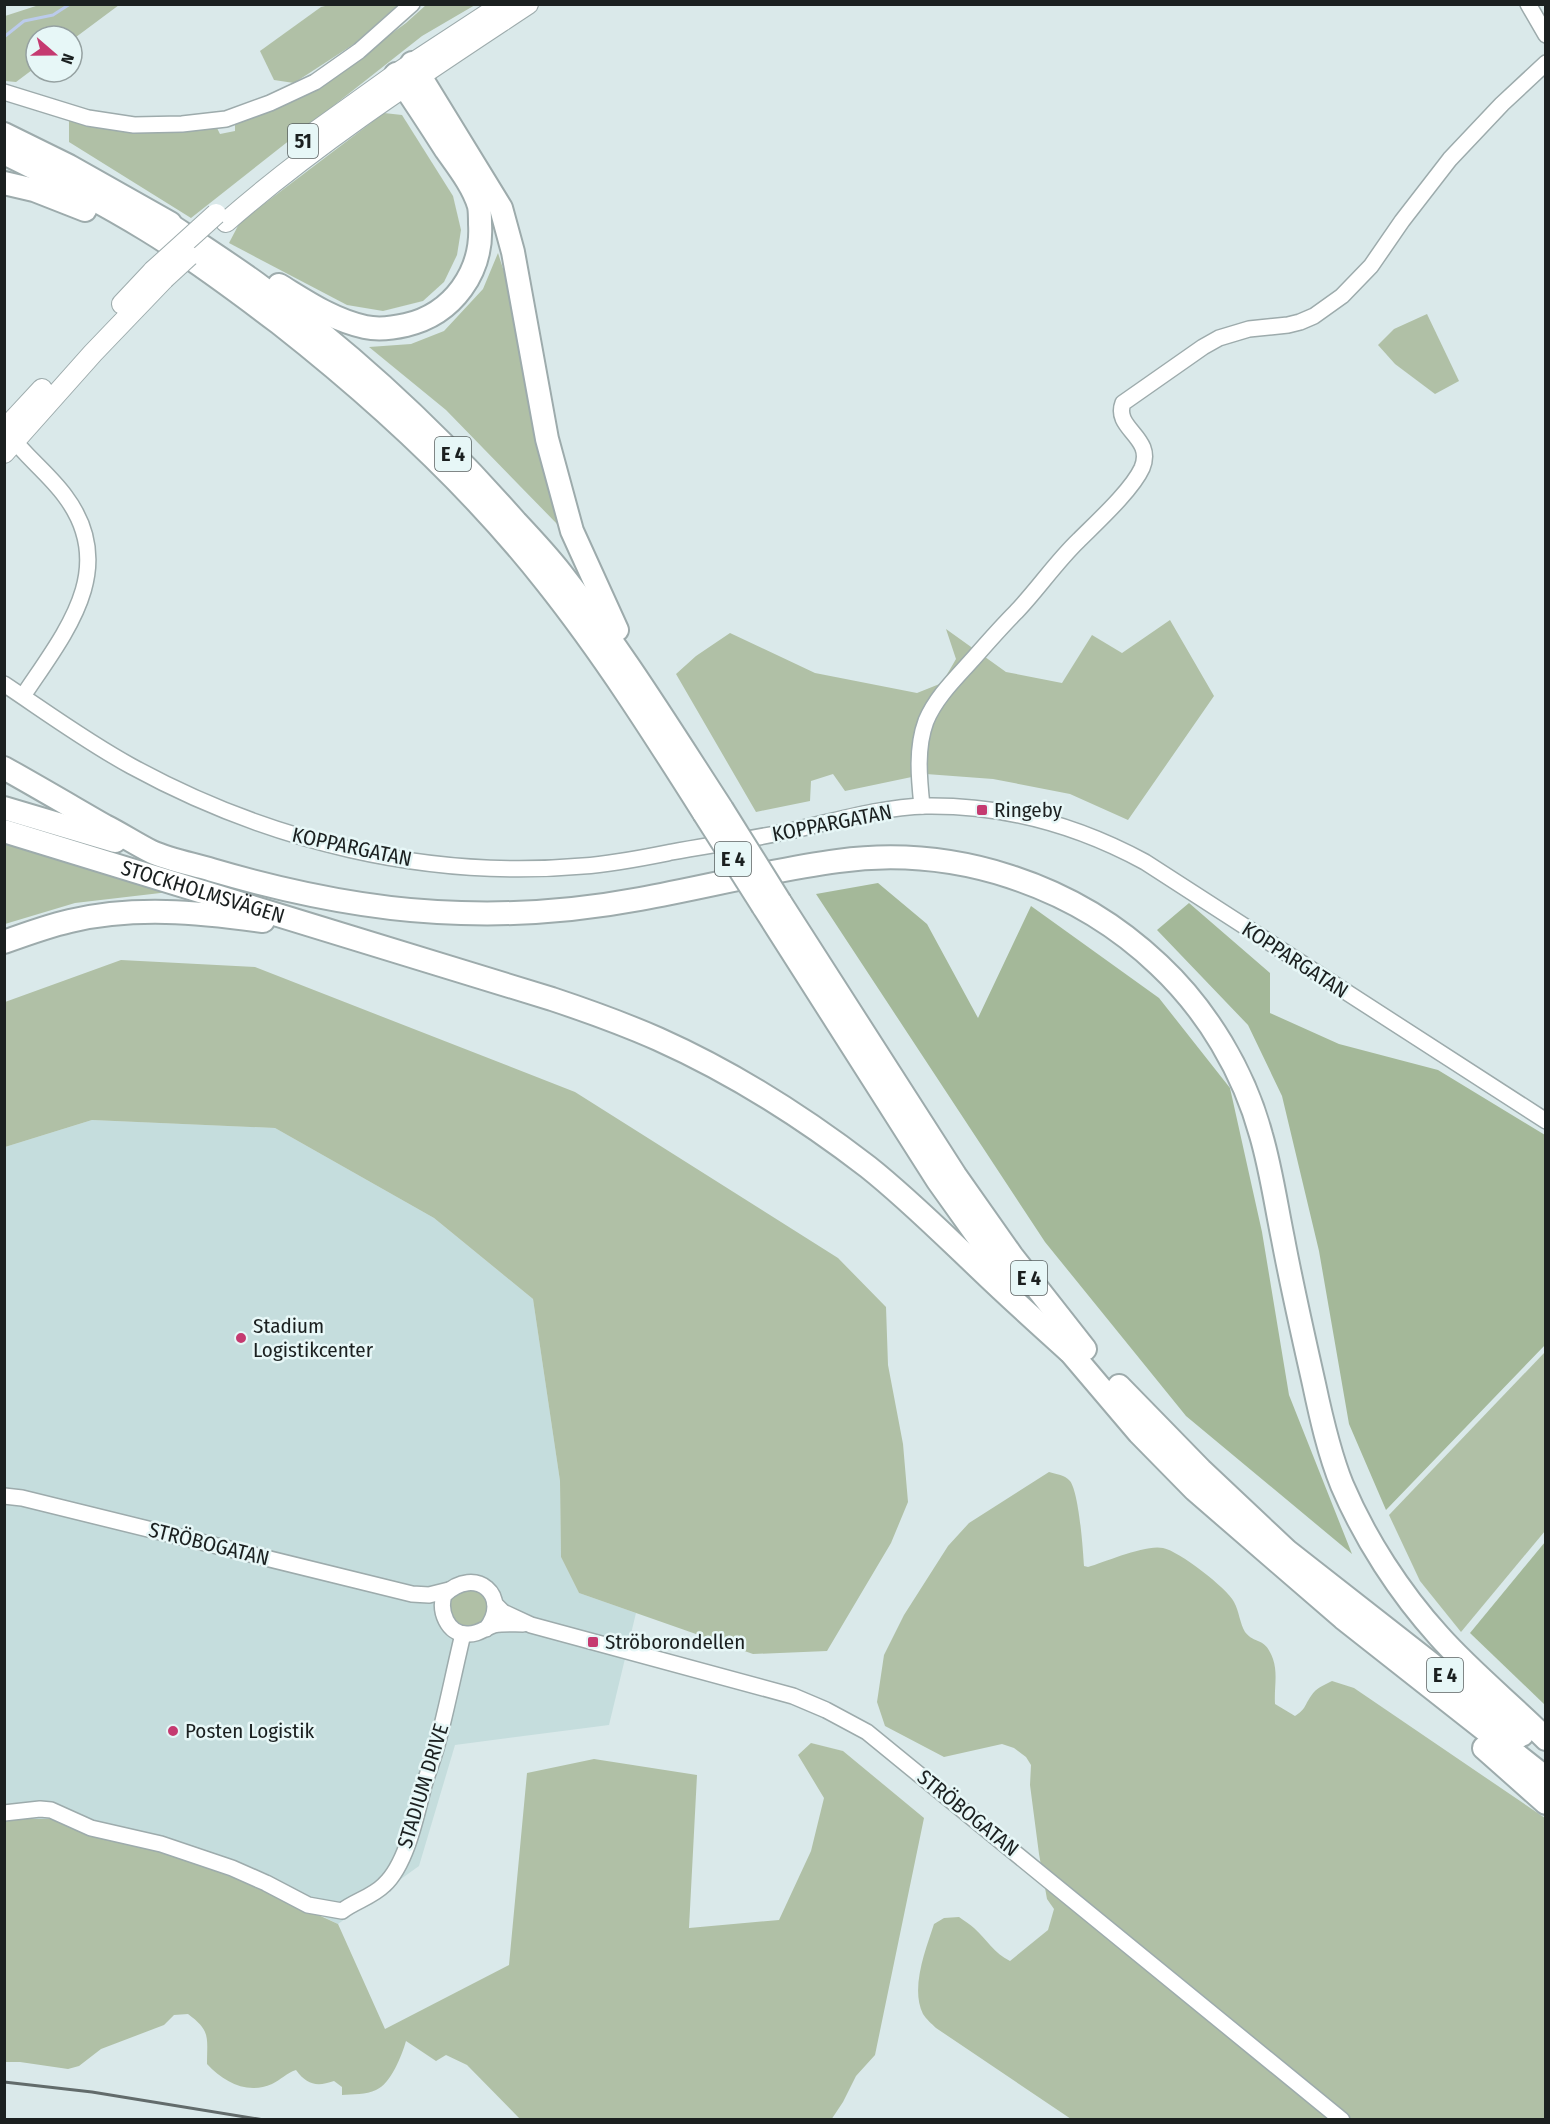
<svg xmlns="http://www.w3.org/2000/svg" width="1550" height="2124" viewBox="0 0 1550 2124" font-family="'Fira Sans Condensed',sans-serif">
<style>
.built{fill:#c5dddd}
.green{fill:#b0c0a6}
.forest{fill:#a4b899}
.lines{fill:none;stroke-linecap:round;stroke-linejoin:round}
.stream{stroke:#bbcbeb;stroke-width:3}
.minor-casing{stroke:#9dabac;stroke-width:18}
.major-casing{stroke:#9dabac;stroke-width:22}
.highway-casing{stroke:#9dabac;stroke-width:26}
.minor{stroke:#fff;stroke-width:15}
.major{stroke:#fff;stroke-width:20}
.highway{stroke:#fff;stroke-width:22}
.rail{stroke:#626b6b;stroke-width:3}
.major-bridge-casing{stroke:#9dabac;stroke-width:22;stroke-linecap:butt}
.highway-bridge-casing{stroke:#9dabac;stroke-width:26;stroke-linecap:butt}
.major-bridge{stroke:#fff;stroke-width:20}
.highway-bridge{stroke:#fff;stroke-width:22}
.poi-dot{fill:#c53a70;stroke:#e7f7f7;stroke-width:2}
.labels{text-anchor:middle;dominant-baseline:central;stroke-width:5;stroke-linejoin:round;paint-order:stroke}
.shield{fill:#e7f7f7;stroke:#586060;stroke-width:1.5}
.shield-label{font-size:20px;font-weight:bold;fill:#1b2020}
.poi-label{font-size:21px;fill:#1b2020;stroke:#e7f7f7;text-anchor:start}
.street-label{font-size:21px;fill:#1b2020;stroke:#e7f7f7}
</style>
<rect width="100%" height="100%" fill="#dae9ea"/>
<polygon class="built" points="92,1120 275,1128 434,1218 533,1299 560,1481 561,1557 579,1593 636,1613 609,1725 455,1745 419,1866 338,1924 308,1909 5,1818 5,1147"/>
<g class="green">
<polygon points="39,5 119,5 72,40 72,36 36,36 36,67 16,82 5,81 5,16"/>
<polygon points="329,5 398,5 354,44 294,83 274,80 260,51 321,7"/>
<polygon points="426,5 475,5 422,36 191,218 69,142 69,121 102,123 174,133 215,124 220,134 235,131 235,119 294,101 342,70 406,23"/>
<polygon points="384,113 402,115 453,196 461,230 457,255 444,282 423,301 383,311 347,305 229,243 240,222"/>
<polygon points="498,253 507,281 529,399 558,525 446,410 369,347 411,344 444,331 483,289"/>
<polygon points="1427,314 1459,381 1435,394 1395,364 1378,345 1394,329"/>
<polygon points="1170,620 1214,696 1128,820 1070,794 993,779 926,774 845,791 833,774 811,781 810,801 756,812 676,674 696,656 730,633 815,673 917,693 942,683 956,659 946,629 1006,672 1062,683 1092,635 1122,653"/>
<polygon points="5,844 169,892 75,903 5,924"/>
<polygon points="121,960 255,967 575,1092 838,1258 886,1307 888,1365 903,1444 908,1502 891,1543 827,1651 753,1654 579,1593 561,1557 560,1481 533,1299 434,1218 275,1128 92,1120 5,1147 5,1002"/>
<polygon points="1545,1352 1545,1531 1461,1632 1420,1581 1389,1515"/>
<path d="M1049,1472C1056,1474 1065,1475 1070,1481C1079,1493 1083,1549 1084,1566L1088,1567C1105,1562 1146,1544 1163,1548C1179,1551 1227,1588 1234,1602C1239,1611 1240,1624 1245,1632C1255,1645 1265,1636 1273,1659C1278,1674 1274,1688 1275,1704L1295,1716C1306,1709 1304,1706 1311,1696C1316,1688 1324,1685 1332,1681L1354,1688L1545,1818V2119H1071L936,2028C932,2024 926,2019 923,2014C910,1988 926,1949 934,1924L944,1918L959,1917C964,1921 970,1924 974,1928C987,1940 994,1953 1010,1961L1048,1930L1054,1909L1047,1899L1039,1854L1030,1785L1031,1765L1026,1757L1014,1748L1002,1744L944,1757L885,1726L877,1702L884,1655L904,1615L948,1546L969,1523Z"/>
<polygon points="474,1588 486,1597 488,1613 478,1626 463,1628 450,1618 448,1602 452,1595"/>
<path d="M811,1743L843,1751L924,1818L875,2055L856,2076L843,2102L831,2120L520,2119L467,2065L446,2055L436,2061L406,2041C402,2055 391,2084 376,2090C366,2095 353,2094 342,2095V2087L334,2081C317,2087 307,2085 296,2070C286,2073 281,2080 272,2084C247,2095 224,2082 207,2064C207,2037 211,2031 188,2014L174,2015L164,2025L101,2049L79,2066L68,2069L20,2062H5L4,1819H53L128,1838L255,1886L338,1924L385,2029L509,1965L527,1773L594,1759L697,1775L689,1928L779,1920L811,1851L824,1798L798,1755Z"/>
</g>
<g class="forest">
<polygon points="878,883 927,924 978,1018 1031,906 1159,998 1230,1088 1262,1232 1289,1395 1352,1554 1186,1416 1045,1242 816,894"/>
<polygon points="1189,903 1270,973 1270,1013 1339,1044 1438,1070 1545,1135 1545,1345 1386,1510 1349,1424 1319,1251 1282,1096 1248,1025 1157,930"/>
<polygon points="1545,1542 1545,1705 1470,1633"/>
</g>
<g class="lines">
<polyline class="stream" points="4,37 24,21 53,15 70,4"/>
<defs>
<g id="minor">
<polyline points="1528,4 1546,35"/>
<polyline points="4,92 88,118 134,125 182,124 226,119 270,103 315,82 359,51 412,4"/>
<path d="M9,434C26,457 49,474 65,496C120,569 64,634 23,696"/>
<path d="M4,684C46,712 87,742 131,766C268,841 426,880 583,866C613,864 642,858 672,852C711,845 751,839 790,831C835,821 881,807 926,806C1004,805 1077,825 1145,862L1546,1121"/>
<path d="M922,806C919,778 916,748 926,721C936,697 956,678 973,659C987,643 1001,627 1016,612C1038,589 1056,562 1079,540C1097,522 1132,490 1142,468C1155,437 1113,429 1123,403L1203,347L1219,338L1249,329L1288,325L1300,322L1314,316L1342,296L1371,266L1402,221L1450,159L1502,104L1546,63"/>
<polyline points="4,1496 22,1498 412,1594 429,1595 449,1590"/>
<polyline points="495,1604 503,1612 531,1625 793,1696 826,1710 867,1732 1342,2120"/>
<path d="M486,1629C512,1597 476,1564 444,1595C439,1611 447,1634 467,1634C477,1635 485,1628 494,1625C504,1623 513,1624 523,1624"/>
<path d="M4,1813L40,1809L51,1810L91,1828L161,1844L232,1868L266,1883L308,1905L342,1911C355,1901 372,1897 384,1885C406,1865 416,1817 423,1789C427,1774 433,1760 437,1745C447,1708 454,1671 463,1634"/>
</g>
<g id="major">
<polyline points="304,140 396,74 503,4"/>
<path d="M226,222C320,140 424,73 528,4"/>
<polyline points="122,304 153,271"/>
<polyline points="4,430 42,389"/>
<polyline points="4,453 93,353 164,279"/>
</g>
<g id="highway">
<polyline points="412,63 501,208 513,252 547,439 572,531 617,630"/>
<polyline points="4,134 69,166 170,223"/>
<path d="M4,153C53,177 101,202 147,230C193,258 237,291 279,323C377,400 469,484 546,582C604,655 654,734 704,813"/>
<polyline points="4,183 34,190 85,210"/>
<path d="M158,217C191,239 224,260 256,283C351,352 438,433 516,522C531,538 547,555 561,573C620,648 670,729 722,809"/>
<path d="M279,285C307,302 333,320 365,327C379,330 393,328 406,325C453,314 483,272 480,224C480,218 480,211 479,206C473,186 458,167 446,150C430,125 413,99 396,74"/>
<polyline points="4,429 5,429"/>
<path d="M4,768C38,787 72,807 105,826C121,834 136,844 152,852C170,860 192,864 212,870C294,894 376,911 461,913C521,915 581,910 640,899C706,887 771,870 838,861C954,845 1074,884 1159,965C1207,1010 1244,1072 1261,1135C1271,1169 1276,1205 1283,1239C1292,1287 1303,1335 1314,1384C1321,1417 1329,1453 1342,1485C1365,1539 1400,1593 1439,1636C1472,1673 1511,1704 1546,1739"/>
<polyline points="4,808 115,841"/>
<path id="s1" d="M4,831L552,999C588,1011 624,1024 658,1039C734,1073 803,1117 868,1167C907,1198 943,1234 979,1268C1008,1296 1039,1324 1069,1351"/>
<polyline points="780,902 955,1175 1012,1256 1085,1349"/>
<polyline points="763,906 938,1181 998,1265 1016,1287"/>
<path d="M4,942C26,934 48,926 70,921C134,906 198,912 263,921"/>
<polyline points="1060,1340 1139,1433 1195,1490 1343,1618 1546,1778"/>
<polyline points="1119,1386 1201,1470 1287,1551 1522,1735"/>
<polyline points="1484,1748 1546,1803"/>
</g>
</defs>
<use href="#minor" class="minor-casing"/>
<use href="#major" class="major-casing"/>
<use href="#highway" class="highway-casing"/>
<use href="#minor" class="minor"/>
<use href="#major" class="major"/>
<use href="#highway" class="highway"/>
<polyline class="rail" points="4,2082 92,2092 264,2120"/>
<defs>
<g id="major-bridge">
<polyline points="153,271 216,214"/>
<polyline points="164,279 189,256"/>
</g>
<g id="highway-bridge">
<polyline points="722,809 780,902"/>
<polyline points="704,813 763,906"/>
</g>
</defs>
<use href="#major-bridge" class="major-bridge-casing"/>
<use href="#highway-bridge" class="highway-bridge-casing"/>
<use href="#major-bridge" class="major-bridge"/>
<use href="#highway-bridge" class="highway-bridge"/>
</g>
<g class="poi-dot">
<rect x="976" y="804" width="12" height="12" rx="3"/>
<circle cx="241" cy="1338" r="6"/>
<rect x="587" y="1636" width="12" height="12" rx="3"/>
<circle cx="173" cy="1731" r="6"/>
</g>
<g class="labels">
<g class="shield">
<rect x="288" y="124" width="30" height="34" rx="4.5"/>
<rect x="435" y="437" width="36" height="34" rx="4.5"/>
<rect x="715" y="842" width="36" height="34" rx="4.5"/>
<rect x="1011" y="1261" width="36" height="34" rx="4.5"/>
<rect x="1427" y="1658" width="36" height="34" rx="4.5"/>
</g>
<g class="shield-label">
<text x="303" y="141">51</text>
<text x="453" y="454">E 4</text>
<text x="733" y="859">E 4</text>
<text x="1029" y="1278">E 4</text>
<text x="1445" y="1675">E 4</text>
</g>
<g class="poi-label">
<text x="994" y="810">Ringeby</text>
<text x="253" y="1326">Stadium<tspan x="253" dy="24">Logistikcenter</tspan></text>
<text x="605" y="1642">Ströborondellen</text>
<text x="185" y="1731">Posten Logistik</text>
</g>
<g class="street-label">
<text transform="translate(832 823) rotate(-11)">KOPPARGATAN</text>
<text transform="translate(352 847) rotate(12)">KOPPARGATAN</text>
<text stroke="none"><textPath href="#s1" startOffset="208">STOCKHOLMSVÄGEN</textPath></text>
<text transform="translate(1295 960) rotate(33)">KOPPARGATAN</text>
<text transform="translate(209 1544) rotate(14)">STRÖBOGATAN</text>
<text transform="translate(423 1786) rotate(-73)">STADIUM DRIVE</text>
<text transform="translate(968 1813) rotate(39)">STRÖBOGATAN</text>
</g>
</g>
<rect width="1550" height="2124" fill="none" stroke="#1b2020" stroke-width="12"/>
<g transform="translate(54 54) rotate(110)"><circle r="28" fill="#e7f7f7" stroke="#95a1a1" stroke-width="1.5"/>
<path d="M0-4.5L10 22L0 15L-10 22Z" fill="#c53a70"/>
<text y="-9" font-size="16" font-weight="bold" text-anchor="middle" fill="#1b2020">N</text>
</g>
</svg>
